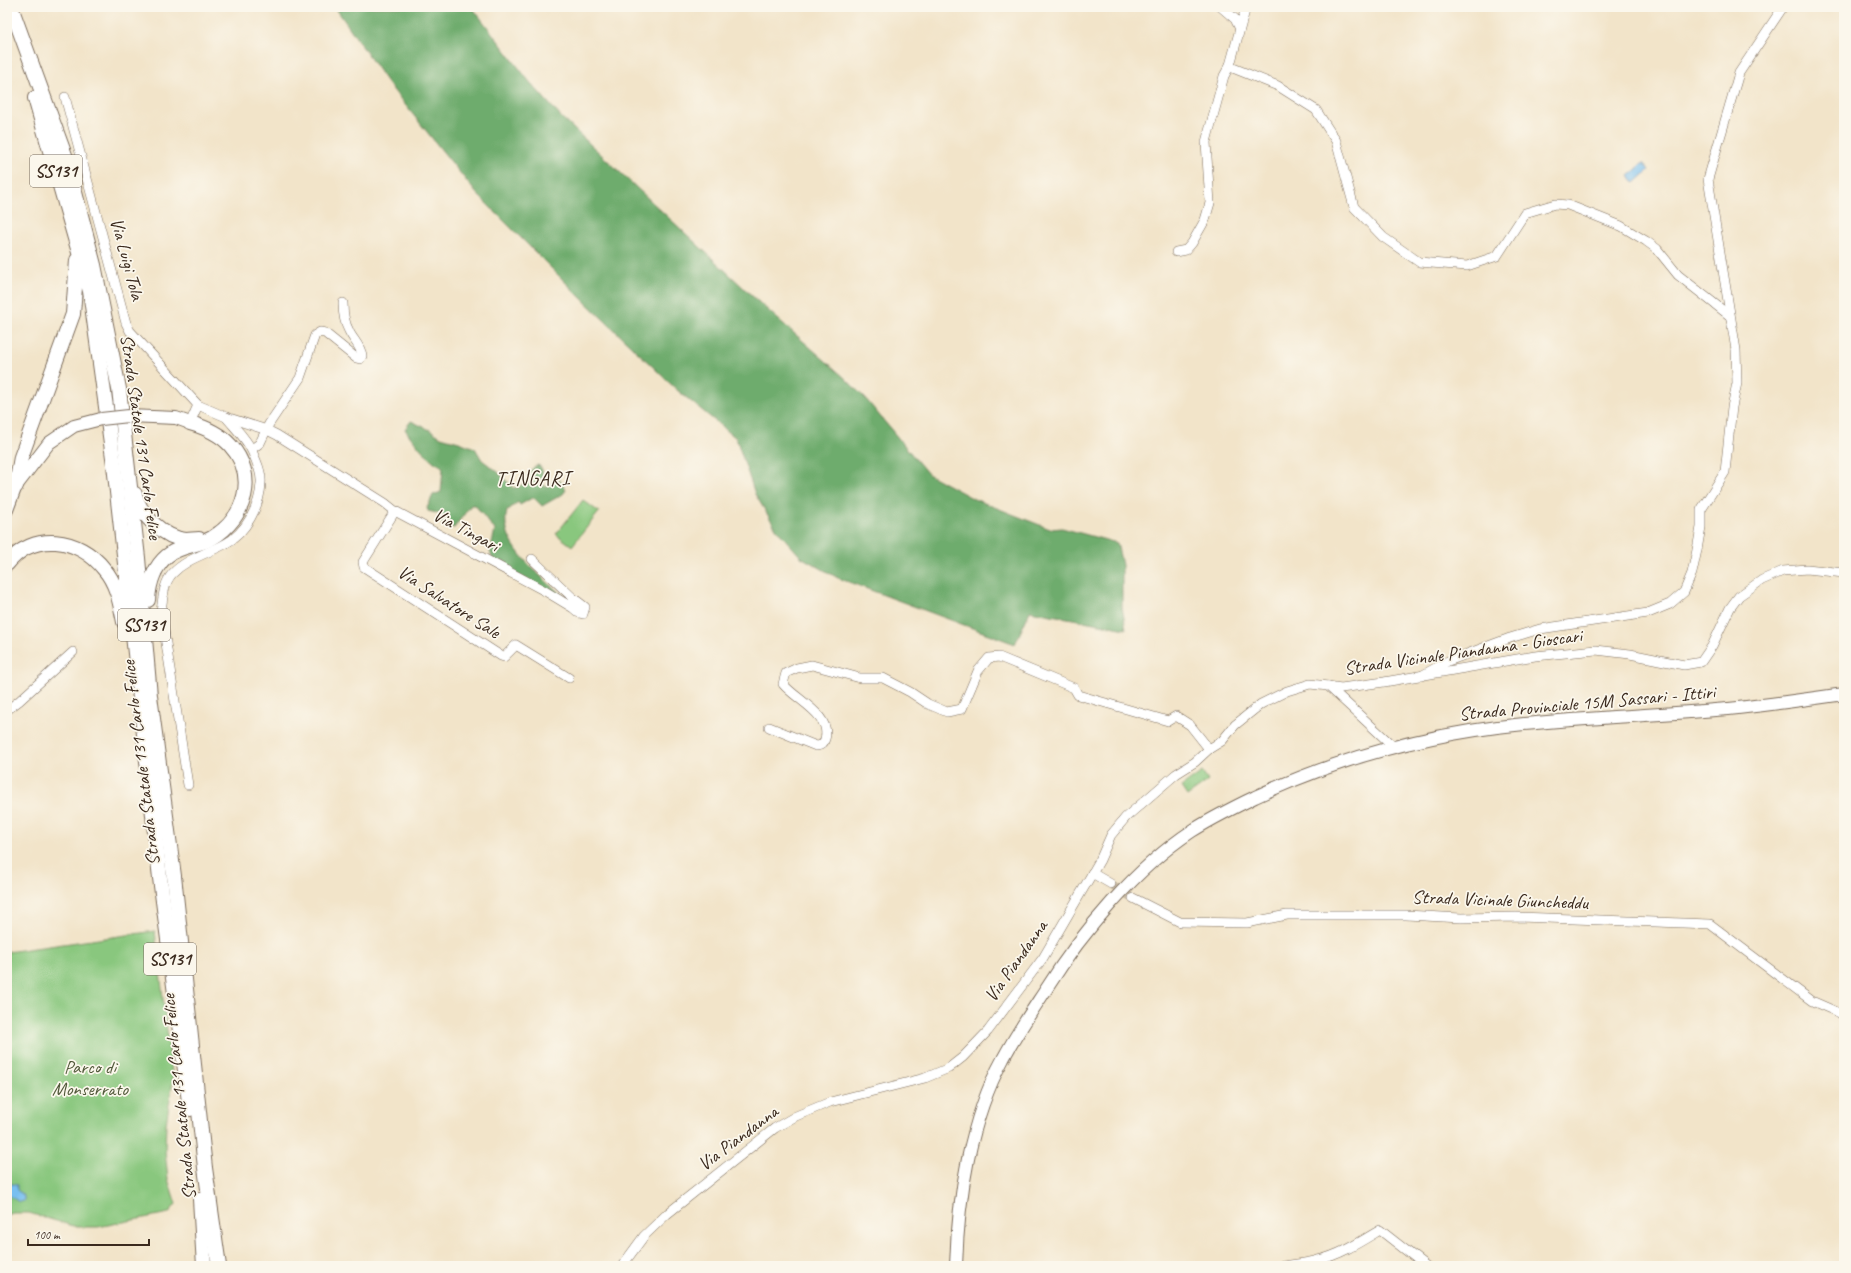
<svg xmlns="http://www.w3.org/2000/svg" width="1851" height="1273" viewBox="0 0 1851 1273" font-family="Caveat,sans-serif">
<style>
.green{fill:#89c77e;stroke:#62784e}
.forest{fill:#6eac6d;stroke:#546b46}
.water{fill:#78bff0;stroke:#5a7487}
.lines{fill:none;stroke-linecap:round;stroke-linejoin:round}
.minor-tunnel{stroke:#cdbfa7;stroke-width:9;stroke-dasharray:9 4.5;stroke-linecap:butt}
.minor-casing{stroke:#7b6b5a;stroke-width:10}
.major-casing{stroke:#7b6b5a;stroke-width:14}
.highway-casing{stroke:#7b6b5a;stroke-width:16}
.minor{stroke:#fff;stroke-width:9}
.major{stroke:#fff;stroke-width:12}
.highway{stroke:#fff;stroke-width:14}
.major-bridge-casing{stroke:#7b6b5a;stroke-width:14;stroke-linecap:butt}
.major-bridge{stroke:#fff;stroke-width:12}
.labels{text-anchor:middle;dominant-baseline:central;stroke-width:3.5;stroke-linejoin:round;paint-order:stroke}
.shield{fill:#fbf7ec;stroke:#75685c;stroke-width:1}
.shield-label{font-size:18px;font-weight:bold;fill:#3b2a1e}
.street-label{font-size:19px;fill:#3b2a1e;stroke:#fbf7ec}
.park-label{font-size:19px;fill:#52593b;stroke:#fbf7ec}
.neighbourhood-label{font-size:20px;letter-spacing:1px;fill:#3b2a1e;stroke:#fbf7ec}
</style>
<rect width="100%" height="100%" fill="#fbf7ec"/>
<filter id="ink" filterUnits="userSpaceOnUse"><feTurbulence type="fractalNoise" baseFrequency=".025" numOctaves="2"/><feDisplacementMap in="SourceGraphic" scale="8" xChannelSelector="R" yChannelSelector="G"/><feConvolveMatrix kernelMatrix="1 2 1 2 8 2 1 2 1" color-interpolation-filters="sRGB"/></filter>
<filter id="wash" filterUnits="userSpaceOnUse"><feTurbulence type="fractalNoise" baseFrequency=".012" numOctaves="4" result="noise"/><feDisplacementMap in="SourceGraphic" scale="16" xChannelSelector="R" yChannelSelector="G"/><feGaussianBlur stdDeviation="0.9" result="paint"/><feColorMatrix in="noise" values="0 0 0 0 0 0 0 0 0 0 0 0 0 0 0 0 0 1.4 0 .05"/><feComposite in="paint" operator="in"/></filter>
<g filter="url(#wash)">
<rect width="100%" height="100%" fill="#f2e4c9"/>
<g class="green">
<polygon points="583,500 599,512 572,546 556,534"/>
<polygon points="1202,772 1208,781 1187,796 1181,787"/>
<polygon points="155,931 173,1080 166,1124 165,1150 168,1179 176,1204 169,1213 98,1227 77,1227 29,1213 13,1213 7,1215 7,952"/>
</g>
<g class="forest">
<polygon points="335,7 472,7 529,81 561,117 762,305 845,378 865,398 928,474 974,499 1050,529 1062,528 1117,543 1122,565 1122,607 1126,629 1030,611 1015,644 838,578 801,557 777,530 755,494 736,438 677,390 580,297 477,194 386,81"/>
<path d="M411,421L430,430L441,437L459,442L475,448L482,460L497,471L513,488C528,488 525,470 538,465C546,470 540,476 543,485L546,487L559,480L566,490L563,494L542,506L534,498H532L520,505L518,502L507,511C497,546 547,580 569,602L493,562L490,551L495,530L475,505H471L454,528L442,525L439,518L441,514L428,511L427,508L433,495L441,492L443,468C440,464 436,464 433,461C423,452 412,440 405,429Z"/>
</g>
<g class="water">
<polygon points="1643,163 1649,170 1635,183 1629,176"/>
<polygon points="7,1183 17,1185 17,1190 24,1196 24,1201 19,1202 7,1194"/>
</g>
</g>
<g filter="url(#ink)">
<g class="lines">
<polyline class="minor-tunnel" points="1111,884 1133,898"/>
<defs>
<g id="minor">
<polyline points="1221,7 1235,19 1239,27"/>
<polyline points="1230,65 1233,68 1278,86 1316,110 1336,141 1354,207 1383,237 1419,262 1467,266 1497,256 1525,213 1555,204 1568,205 1621,226 1646,241 1657,249 1678,275 1730,316"/>
<polyline points="65,97 126,323 130,331 198,405 226,417 267,430 277,435 385,503 395,511 545,591 573,608 579,613 583,614 585,607 572,597 532,559"/>
<polyline points="1176,252 1186,250 1192,243 1205,220 1210,203 1206,142 1224,76 1230,65 1246,7"/>
<polyline points="190,423 198,405"/>
<path d="M252,449L260,443L269,424L300,378L315,335L320,332L325,333L356,358L360,359L362,356C361,346 353,340 349,331C344,322 343,313 343,303"/>
<polyline points="395,511 363,562 364,567 501,656 504,657 516,645 569,678"/>
<polyline points="1421,676 1448,661 1510,638 1540,629 1648,613 1670,604 1684,592 1692,573 1697,550 1701,527 1701,510 1725,472 1732,407 1737,383 1736,350 1708,179 1739,73 1783,7"/>
<polyline points="1328,686 1341,688 1384,682 1535,656 1596,650 1630,654 1684,665 1701,662 1712,646 1730,608 1739,596 1762,580 1783,571 1807,569 1844,573"/>
<polyline points="7,710 19,701 73,652"/>
<path d="M769,727L816,746C821,746 824,743 825,739C832,715 796,700 783,684L786,673L797,668L812,665L860,678H883L910,692L928,704L947,712L962,709L978,671L989,658L999,657L1074,688L1078,695L1168,721L1176,716L1190,725L1209,749"/>
<path d="M188,785L161,611C163,599 163,584 172,574C187,558 207,554 225,544C246,533 260,506 261,483C262,473 256,460 252,451C247,439 234,427 226,417"/>
<polyline points="1092,873 1111,884"/>
<polyline points="1133,898 1180,922 1247,923 1287,915 1406,915 1461,918 1516,917 1710,924 1812,1001 1844,1015"/>
<polyline points="622,1266 644,1236 667,1214 775,1128 796,1116 830,1102 925,1078 949,1068 963,1057 988,1031 1043,958 1100,860 1111,835 1126,817 1176,774 1195,762 1209,749 1222,741 1235,725 1261,704 1287,691 1310,684 1328,686 1394,747"/>
<path d="M1284,1266C1295,1264 1307,1263 1318,1260C1340,1255 1360,1242 1380,1230L1426,1266"/>
</g>
<g id="major">
<polyline points="129,416 176,418 190,423"/>
<polyline points="7,510 16,486 49,443 74,426 101,419"/>
<path d="M956,1266C958,1198 970,1119 1003,1059C1016,1034 1032,1011 1047,988C1082,932 1137,867 1192,831C1212,818 1233,808 1255,797C1339,758 1431,733 1524,724C1595,717 1666,715 1738,708C1773,704 1809,699 1844,694"/>
</g>
<g id="highway">
<polyline points="11,7 66,158 94,265 119,389 138,558 150,696 174,876 205,1168 219,1266"/>
<polyline points="35,98 90,291 114,465 160,878 190,1109"/>
<polyline points="16,486 21,457 73,314 77,260"/>
<path d="M135,494C140,515 164,538 186,540C190,540 195,539 199,539"/>
<path d="M7,564C33,531 79,537 104,569C117,584 120,603 124,622"/>
<path d="M148,600C149,584 154,567 167,556C180,545 198,546 212,538C246,518 258,475 230,445C219,433 204,427 190,423"/>
<polyline points="200,1199 204,1266"/>
</g>
</defs>
<use href="#minor" class="minor-casing"/>
<use href="#major" class="major-casing"/>
<use href="#highway" class="highway-casing"/>
<use href="#minor" class="minor"/>
<use href="#major" class="major"/>
<use href="#highway" class="highway"/>
<defs>
<polyline id="major-bridge" points="101,419 129,416"/>
</defs>
<use href="#major-bridge" class="major-bridge-casing"/>
<use href="#major-bridge" class="major-bridge"/>
</g>
</g>
<g class="labels">
<g class="shield">
<rect x="30" y="155" width="52" height="32" rx="3"/>
<rect x="118" y="609" width="52" height="32" rx="3"/>
<rect x="144" y="943" width="52" height="32" rx="3"/>
</g>
<g class="shield-label">
<text x="56" y="171">SS131</text>
<text x="144" y="625">SS131</text>
<text x="170" y="959">SS131</text>
</g>
<g class="street-label">
<text transform="translate(127 259) rotate(75)">Via Luigi Tola</text>
<text transform="translate(141 437) rotate(82)">Strada Statale 131 Carlo Felice</text>
<text transform="translate(466 530) rotate(28)">Via Tingari</text>
<text transform="translate(449 602) rotate(33)">Via Salvatore Sale</text>
<text transform="translate(1463 652) rotate(-8)">Strada Vicinale Piandanna - Gioscari</text>
<text transform="translate(1587 703) rotate(-5)">Strada Provinciale 15M Sassari - Ittiri</text>
<text transform="translate(141 763) rotate(-97)">Strada Statale 131 Carlo Felice</text>
<text transform="translate(1500 900) rotate(2)">Strada Vicinale Giuncheddu</text>
<text transform="translate(1016 961) rotate(-55)">Via Piandanna</text>
<text transform="translate(179 1097) rotate(-96)">Strada Statale 131 Carlo Felice</text>
<text transform="translate(738 1138) rotate(-37)">Via Piandanna</text>
</g>
<g class="park-label">
<text x="90" y="1067">Parco di<tspan x="90" dy="22">Monserrato</tspan></text>
</g>
<g class="neighbourhood-label">
<text x="533" y="478">TINGARI</text>
</g>
</g>
<rect width="1851" height="1273" fill="none" stroke="#fbf7ec" stroke-width="24"/>
<path d="M28 1239v6h121v-6" fill="none" stroke="#3b2a1e" stroke-width="2"/>
<text x="34" y="1239" font-size="12" fill="#3b2a1e" stroke="#fbf7ec" stroke-width="3" paint-order="stroke">100 m</text>
</svg>
